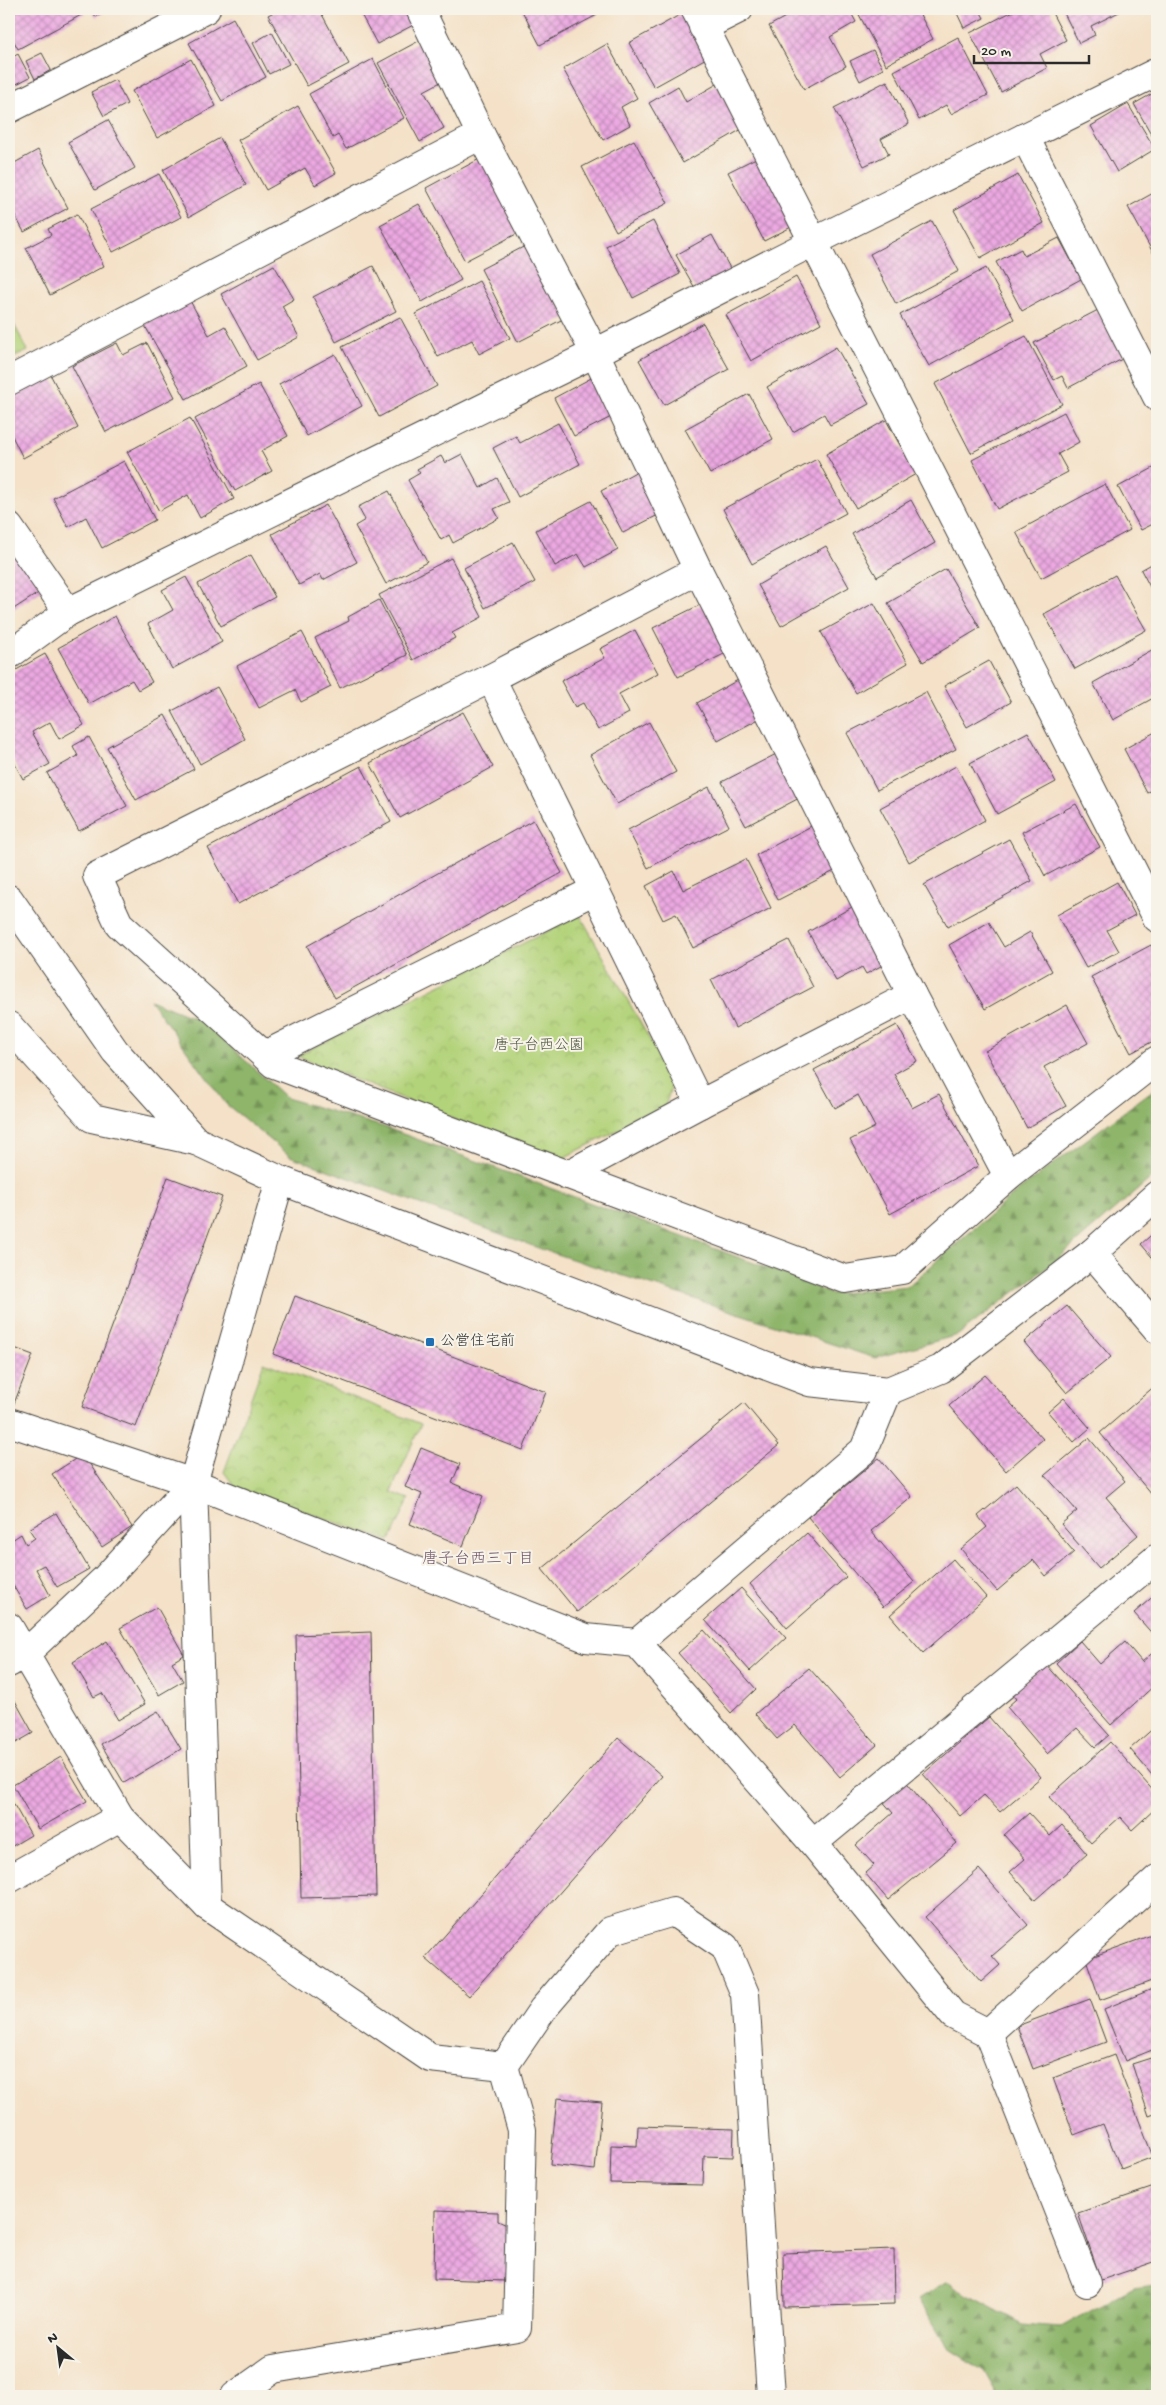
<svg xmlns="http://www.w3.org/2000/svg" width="1166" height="2405" viewBox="0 0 1166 2405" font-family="'Gochi Hand','Klee One',sans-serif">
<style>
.forest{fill:url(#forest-firs);stroke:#5c704a}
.park{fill:url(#park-crowns);stroke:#6f7f52}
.building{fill:url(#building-cross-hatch)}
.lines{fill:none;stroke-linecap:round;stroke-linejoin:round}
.street-casing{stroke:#494642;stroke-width:30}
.secondary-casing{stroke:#494642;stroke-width:30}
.street{stroke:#fff;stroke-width:28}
.secondary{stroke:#fff;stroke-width:28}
.poi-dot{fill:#1f6fb2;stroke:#f7f3e8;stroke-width:2}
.labels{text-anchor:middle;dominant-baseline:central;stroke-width:4;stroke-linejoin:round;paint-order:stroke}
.park-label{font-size:15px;fill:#4d553f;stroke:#f7f3e8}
.poi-label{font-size:15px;fill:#2b2b2b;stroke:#f7f3e8;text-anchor:start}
.neighbourhood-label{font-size:16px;fill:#6f576b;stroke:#f7f3e8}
</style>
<defs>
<pattern id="forest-firs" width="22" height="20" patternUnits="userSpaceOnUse" patternTransform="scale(1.25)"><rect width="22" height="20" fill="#8eb56a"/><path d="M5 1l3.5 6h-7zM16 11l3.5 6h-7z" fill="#749357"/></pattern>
<pattern id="park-crowns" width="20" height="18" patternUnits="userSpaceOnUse" patternTransform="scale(1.25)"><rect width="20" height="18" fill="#b3d37a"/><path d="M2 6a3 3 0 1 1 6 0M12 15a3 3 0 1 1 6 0" fill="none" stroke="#9ab56a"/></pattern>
<pattern id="building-cross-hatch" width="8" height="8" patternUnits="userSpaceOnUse" patternTransform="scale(1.25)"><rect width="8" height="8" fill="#eca9e2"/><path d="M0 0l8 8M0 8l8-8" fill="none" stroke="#bf8ab7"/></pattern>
</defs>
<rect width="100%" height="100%" fill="#f7f3e8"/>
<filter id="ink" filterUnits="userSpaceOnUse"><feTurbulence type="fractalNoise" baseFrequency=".02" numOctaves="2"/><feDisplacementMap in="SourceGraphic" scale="10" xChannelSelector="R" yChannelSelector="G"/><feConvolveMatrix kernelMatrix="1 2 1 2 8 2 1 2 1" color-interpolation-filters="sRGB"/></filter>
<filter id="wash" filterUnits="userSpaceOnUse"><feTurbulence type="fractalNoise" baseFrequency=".0096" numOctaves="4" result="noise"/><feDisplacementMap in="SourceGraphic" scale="20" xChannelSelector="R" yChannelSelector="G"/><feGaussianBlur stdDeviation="1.12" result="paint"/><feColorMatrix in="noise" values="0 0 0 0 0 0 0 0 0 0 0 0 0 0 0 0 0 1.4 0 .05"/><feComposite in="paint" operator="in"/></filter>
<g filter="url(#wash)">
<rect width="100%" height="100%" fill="#f4e1c7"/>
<g class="forest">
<polygon points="150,1000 204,1022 286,1098 384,1127 792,1277 831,1294 908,1286 1015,1193 1157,1087 1157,1173 1053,1263 958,1335 875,1358 541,1249 290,1156 226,1104"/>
<polygon points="947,2281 957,2289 1022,2324 1061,2327 1133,2288 1157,2285 1157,2396 998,2396 984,2371 948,2348 919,2299"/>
</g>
<g class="park">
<polygon points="9,315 28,351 9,360"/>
<polygon points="580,915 673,1081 665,1107 557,1161 297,1056"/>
<polygon points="264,1362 421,1424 391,1492 409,1499 390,1541 235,1487 224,1472"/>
</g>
<g id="blocks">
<g class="building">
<polygon points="9,9 83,9 85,13 18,49 9,32"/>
<polygon points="91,9 111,9 96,17"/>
<polygon points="280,9 319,9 349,64 307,86 268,15"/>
<polygon points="358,9 414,9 421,21 377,44"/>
<polygon points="521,9 594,9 597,15 540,45"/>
<polygon points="800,9 849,9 856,22 830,37 846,66 804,89 769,26"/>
<polygon points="856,9 917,9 933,39 886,65"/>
<polygon points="955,9 979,9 984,18 964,28"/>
<polygon points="1017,9 1050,9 1066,40 1040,54 1047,68 1001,92 970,33"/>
<polygon points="1062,9 1125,9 1091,26 1095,35 1079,43"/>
<polygon points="685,12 710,56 654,87 629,43"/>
<polygon points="233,18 266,77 222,101 189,43"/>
<polygon points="272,32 289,64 269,74 253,43"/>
<polygon points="426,37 448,78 424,91 444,128 420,142 378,63"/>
<polygon points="958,37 988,95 951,114 946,105 919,120 894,71"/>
<polygon points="607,44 637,98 621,107 630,125 603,140 563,69"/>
<polygon points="873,50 883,69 860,81 850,61"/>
<polygon points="42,53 51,70 35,79 26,61"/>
<polygon points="18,54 30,77 9,88 9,59"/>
<polygon points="191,59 216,106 157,138 132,91"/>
<polygon points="373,59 404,118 346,149 338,135 333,138 309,94"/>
<polygon points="115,80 127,104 104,116 91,92"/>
<polygon points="887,81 909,124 881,139 889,154 864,166 834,108"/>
<polygon points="717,84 742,129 683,163 649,103 678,86 686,102"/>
<polygon points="1157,91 1157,144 1134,104"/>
<polygon points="1128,104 1155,149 1117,172 1091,126"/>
<polygon points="298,106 336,173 315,185 305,168 266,190 238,140"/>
<polygon points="108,120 135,168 95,190 68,142"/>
<polygon points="220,138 246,185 189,217 163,170"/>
<polygon points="634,140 668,203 616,231 582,167"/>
<polygon points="38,150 68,208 24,232 9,204 9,166"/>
<polygon points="762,155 797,224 764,241 728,172"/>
<polygon points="483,157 522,231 465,261 426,188"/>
<polygon points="159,174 181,217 113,252 91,209"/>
<polygon points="1018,175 1044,223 980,258 954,210"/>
<polygon points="1157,191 1157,260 1128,207"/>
<polygon points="419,204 461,280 422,302 380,225"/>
<polygon points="77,214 104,266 50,295 26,248 51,235 48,229"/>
<polygon points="653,221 680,274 633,298 606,246"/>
<polygon points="932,221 959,271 896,304 870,254"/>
<polygon points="712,235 731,270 696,290 676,255"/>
<polygon points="1059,238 1081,279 1022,311 996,262 1021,249 1024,256"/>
<polygon points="529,244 567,317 518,342 481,269"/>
<polygon points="274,265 294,299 282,306 299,337 257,360 221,294"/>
<polygon points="373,266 396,311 336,342 313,297"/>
<polygon points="986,268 1014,319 929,366 900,315"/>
<polygon points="796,277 821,323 751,361 726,315"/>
<polygon points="479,281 510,338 479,354 472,340 438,357 416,314"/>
<polygon points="189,299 209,335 225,326 247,366 186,399 144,324"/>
<polygon points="1098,310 1124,358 1068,388 1062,376 1054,380 1034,343"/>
<polygon points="400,317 437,386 379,417 342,347"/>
<polygon points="703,323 729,369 664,405 639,360"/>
<polygon points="1026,336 1062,404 971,453 935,384"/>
<polygon points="117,343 123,355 147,343 175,397 106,432 72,366"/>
<polygon points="836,347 869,404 830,425 824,414 793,432 767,387"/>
<polygon points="335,354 362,406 307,436 279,384"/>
<polygon points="48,370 78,428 23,458 9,430 9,390"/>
<polygon points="595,376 615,415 574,436 554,398"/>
<polygon points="259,384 288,436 261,451 272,471 235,491 195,419"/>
<polygon points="749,394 773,439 710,474 685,429"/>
<polygon points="1064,412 1079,442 1058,454 1068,472 997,509 972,460"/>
<polygon points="190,418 234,499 200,518 188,495 159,511 127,452"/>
<polygon points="886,420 916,474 856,508 826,454"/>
<polygon points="558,423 580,464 518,497 493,448 516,436 520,443"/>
<polygon points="462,454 480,488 497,478 509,502 494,509 499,518 453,543 449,535 441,540 408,480 420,473 417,469 441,456 445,463"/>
<polygon points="817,459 846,513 752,564 723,509"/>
<polygon points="124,461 155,520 102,548 86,517 68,527 53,498"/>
<polygon points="1157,466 1157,522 1141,530 1118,487"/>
<polygon points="641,469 664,512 623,533 601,491"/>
<polygon points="1105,484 1130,530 1041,578 1016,532"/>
<polygon points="389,491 427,562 386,584 355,526 365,520 358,507"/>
<polygon points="911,500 935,543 877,577 852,534"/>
<polygon points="591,501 618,550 586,567 578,554 555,566 536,530"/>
<polygon points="326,505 357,562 323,580 320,574 299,585 272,534"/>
<polygon points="513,542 535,582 485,608 464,568"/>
<polygon points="826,546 849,587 781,626 758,585"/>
<polygon points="16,550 43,590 9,612 9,555"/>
<polygon points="251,555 275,597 221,626 198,584"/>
<polygon points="451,558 482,617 452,633 455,638 413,660 379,595"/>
<polygon points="1157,561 1157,600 1141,570"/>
<polygon points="946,569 980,628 923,662 888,603"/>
<polygon points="1115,575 1146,630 1075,669 1044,614"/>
<polygon points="186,577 222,642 172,669 148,624 173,610 162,590"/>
<polygon points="379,600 407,655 340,688 315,638 349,621 348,617"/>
<polygon points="708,601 732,650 678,677 653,628"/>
<polygon points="874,603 908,663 856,693 821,632"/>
<polygon points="115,616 152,682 138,690 132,680 89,704 58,648"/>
<polygon points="635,630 658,673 619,694 629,713 598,730 583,703 575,707 561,681 605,658 600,649"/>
<polygon points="302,632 331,687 301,702 295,690 259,708 237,666"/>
<polygon points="1157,647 1157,696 1113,720 1093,683"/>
<polygon points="45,654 84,725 59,739 50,722 32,732 50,764 23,779 9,753 9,674"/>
<polygon points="989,661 1011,702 967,727 944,686"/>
<polygon points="745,676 766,715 718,741 697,703"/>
<polygon points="217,687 245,739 200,764 172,711"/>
<polygon points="926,692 956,749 877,790 847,733"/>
<polygon points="463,712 493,767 400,818 370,763"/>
<polygon points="165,715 194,769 136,800 107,747"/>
<polygon points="649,722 676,772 617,804 590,755"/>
<polygon points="1157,731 1157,787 1147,793 1124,749"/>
<polygon points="1028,732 1056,782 997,814 970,763"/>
<polygon points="89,737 127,806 79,831 47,773 78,756 73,746"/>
<polygon points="782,751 805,795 746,826 722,782"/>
<polygon points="361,766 391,822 238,904 208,848"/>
<polygon points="956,766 985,820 909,862 880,808"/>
<polygon points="709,787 729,826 648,868 628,830"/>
<polygon points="1076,804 1100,847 1045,876 1022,832"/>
<polygon points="533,820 562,873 335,998 307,946"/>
<polygon points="819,822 842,867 778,900 756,855"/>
<polygon points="1009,839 1032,881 948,927 924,885"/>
<polygon points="746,859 771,908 693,948 676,914 663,920 646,886 674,871 683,890"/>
<polygon points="1117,882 1135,915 1107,930 1119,951 1086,968 1057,915"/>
<polygon points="859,903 892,960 866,974 862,967 836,981 808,932"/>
<polygon points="989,922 1004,947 1030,932 1052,971 985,1009 949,945"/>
<polygon points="789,940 813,987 735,1028 711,980"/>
<polygon points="1151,945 1157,957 1157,1039 1131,1053 1091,977"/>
<polygon points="1067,1005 1088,1043 1044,1067 1066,1106 1027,1128 985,1051"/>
<polygon points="897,1025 917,1061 894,1074 912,1108 939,1094 978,1166 890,1214 850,1140 875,1127 858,1095 835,1108 814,1070"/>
<polygon points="168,1177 222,1197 136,1427 82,1407"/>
<polygon points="1157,1230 1157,1263 1141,1244"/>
<polygon points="295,1296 546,1392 523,1450 273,1354"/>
<polygon points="1067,1306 1111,1357 1067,1393 1024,1342"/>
<polygon points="9,1346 33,1355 13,1406 9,1405"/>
<polygon points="985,1375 1043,1439 1006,1471 949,1406"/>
<polygon points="1157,1384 1157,1501 1100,1433"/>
<polygon points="1064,1398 1090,1428 1074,1442 1048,1412"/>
<polygon points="744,1403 779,1445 577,1612 542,1569"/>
<polygon points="1089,1438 1125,1481 1106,1497 1138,1535 1099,1568 1061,1524 1077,1511 1045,1475"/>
<polygon points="421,1448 460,1464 452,1483 483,1496 463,1546 410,1524 422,1494 405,1487"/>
<polygon points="83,1454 132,1527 102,1547 52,1474"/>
<polygon points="879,1458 912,1497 871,1531 914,1582 883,1607 808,1517"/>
<polygon points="1016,1484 1074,1552 1046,1576 1033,1560 997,1591 961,1549 987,1527 978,1516"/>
<polygon points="56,1513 89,1569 57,1587 44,1565 36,1569 50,1595 27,1609 9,1579 9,1542 21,1534 26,1544 35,1538 29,1529"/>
<polygon points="807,1533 846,1577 787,1628 750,1584"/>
<polygon points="953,1559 986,1597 923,1653 890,1615"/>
<polygon points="741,1588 786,1638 750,1671 705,1620"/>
<polygon points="1157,1593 1157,1639 1134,1613"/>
<polygon points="157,1607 184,1655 172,1662 183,1681 159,1695 120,1628"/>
<polygon points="704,1630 756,1689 731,1713 678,1653"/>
<polygon points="371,1632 376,1896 301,1898 296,1635"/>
<polygon points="107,1641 145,1704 118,1720 102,1693 94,1697 73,1662"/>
<polygon points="1080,1641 1100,1664 1125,1642 1142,1662 1157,1649 1157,1683 1111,1725 1056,1663"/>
<polygon points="1045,1663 1109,1735 1095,1747 1077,1728 1047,1754 1007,1707 1016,1699 1011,1693"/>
<polygon points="809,1668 877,1745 840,1777 795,1725 777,1739 755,1714"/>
<polygon points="9,1690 33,1733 9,1747"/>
<polygon points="158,1711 181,1749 124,1783 101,1744"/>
<polygon points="989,1717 1041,1777 1000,1812 984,1795 960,1816 923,1774"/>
<polygon points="1157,1725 1157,1781 1130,1749"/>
<polygon points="618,1738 662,1776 469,1996 425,1958"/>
<polygon points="1110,1742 1157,1795 1157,1807 1132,1830 1120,1817 1091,1843 1049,1797"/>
<polygon points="61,1757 87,1801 38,1829 13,1785"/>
<polygon points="903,1778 957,1843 888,1900 865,1873 874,1865 856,1845 893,1813 880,1798"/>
<polygon points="9,1796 31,1835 9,1848"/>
<polygon points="1029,1813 1050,1836 1062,1825 1087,1854 1035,1900 1010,1872 1025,1859 1004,1835"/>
<polygon points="979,1869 1028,1925 992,1956 1000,1965 981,1982 925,1917"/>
<polygon points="1157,1933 1157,1979 1100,2000 1086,1959"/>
<polygon points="1157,1987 1157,2048 1125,2061 1104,2009"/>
<polygon points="1090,1999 1106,2042 1033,2069 1017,2026"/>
<polygon points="1114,2055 1153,2157 1121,2169 1103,2124 1074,2135 1053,2078"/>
<polygon points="1157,2056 1157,2113 1149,2116 1132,2064"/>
<polygon points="557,2098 602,2102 595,2170 550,2165"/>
<polygon points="638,2126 734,2129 733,2157 704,2156 703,2185 610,2183 611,2145 637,2146"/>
<polygon points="1157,2186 1157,2261 1101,2280 1078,2213"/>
<polygon points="435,2210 498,2212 498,2221 509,2226 507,2281 434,2279"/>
<polygon points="894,2249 895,2304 784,2307 783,2253"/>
</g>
</g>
</g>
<g filter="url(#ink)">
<use href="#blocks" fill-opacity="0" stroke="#494642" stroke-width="1"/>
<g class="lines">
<defs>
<g id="street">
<polyline points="420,9 481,135 595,353 698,570 912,995 1008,1176"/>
<polyline points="695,9 1157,918"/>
<polyline points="703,27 739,9"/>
<polyline points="9,109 206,9"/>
<polyline points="1025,137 1157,397"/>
<polyline points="9,381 481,135"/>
<polyline points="9,527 68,612"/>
<polyline points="698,570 491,678 97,876 119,924 274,1064 845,1279 902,1270 1008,1176 1157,1060"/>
<polyline points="9,655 68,612 595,353 813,242 1157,72"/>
<polyline points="491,678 700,1104"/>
<polyline points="9,1026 92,1118 196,1141"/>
<polyline points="265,1055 595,890"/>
<polyline points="567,1175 700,1104 912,995"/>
<polyline points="1092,1253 1157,1329"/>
<polyline points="9,1422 193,1483 586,1638 637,1643 813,1843 953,2015 988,2033 1157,1879"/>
<polyline points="9,1627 120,1817 207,1906 430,2058 504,2066"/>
<polyline points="637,1643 864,1450 888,1391"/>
<polyline points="9,1663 26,1653 105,1579 193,1483"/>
<polyline points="813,1843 1157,1558"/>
<polyline points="9,1879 120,1817"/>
<polyline points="207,1906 193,1483 280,1180"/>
<polyline points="988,2033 1087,2283"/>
<polyline points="504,2066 543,2009 610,1931 673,1912 725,1947 745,1994 771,2396"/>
<polyline points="235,2396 273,2369 517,2328 522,2130 504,2066"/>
</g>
<polyline id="secondary" points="9,899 115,1051 196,1141 280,1180 809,1382 888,1391 941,1369 1092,1253 1157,1195"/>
</defs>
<use href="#street" class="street-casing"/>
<use href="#secondary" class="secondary-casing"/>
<use href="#street" class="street"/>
<use href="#secondary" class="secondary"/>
</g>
</g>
<rect class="poi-dot" x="425" y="1337" width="10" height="10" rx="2.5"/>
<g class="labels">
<g class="park-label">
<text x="539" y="1046">唐子台西公園</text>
</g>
<g class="poi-label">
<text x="440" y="1342">公営住宅前</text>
</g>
<g class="neighbourhood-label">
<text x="478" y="1560">唐子台西三丁目</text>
</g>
</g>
<rect width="1166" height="2405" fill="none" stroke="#f7f3e8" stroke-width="30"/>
<g transform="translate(58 2348) rotate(331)" stroke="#f7f3e8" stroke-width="4" paint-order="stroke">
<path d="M0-4L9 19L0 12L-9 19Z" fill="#2b2b2b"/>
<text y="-8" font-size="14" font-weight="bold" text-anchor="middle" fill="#2b2b2b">N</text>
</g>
<path d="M974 55v8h115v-8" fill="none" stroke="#2b2b2b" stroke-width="2.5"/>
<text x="981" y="55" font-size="15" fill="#2b2b2b" stroke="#f7f3e8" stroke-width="4" paint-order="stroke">20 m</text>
</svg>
